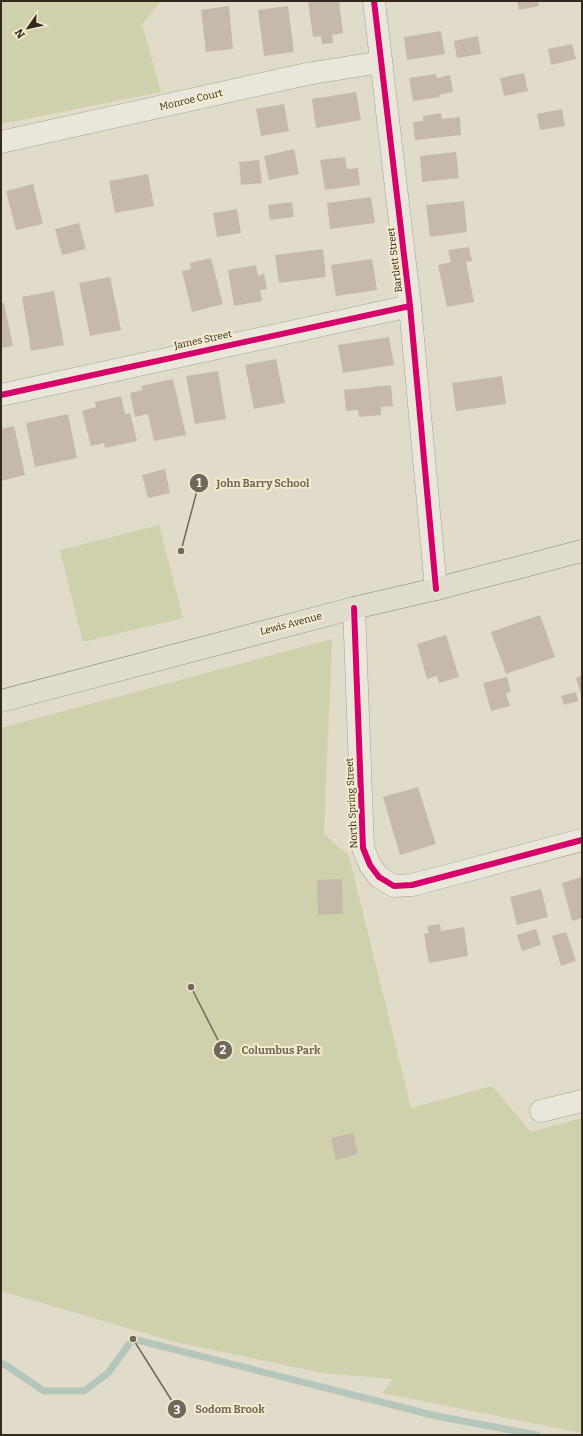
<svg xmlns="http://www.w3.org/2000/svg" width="583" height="1436" viewBox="0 0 583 1436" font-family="Bitter,serif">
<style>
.green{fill:#ced1ac}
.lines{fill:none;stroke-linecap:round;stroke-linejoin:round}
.stream{stroke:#b5c6bd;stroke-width:7}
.building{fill:#c5baaa}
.minor-casing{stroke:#a6a093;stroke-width:23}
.major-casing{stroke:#8b867a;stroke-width:23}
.minor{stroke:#eae6db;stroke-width:22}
.major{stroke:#e1ddcc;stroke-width:22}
.cycleway-casing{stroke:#f3ebce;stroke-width:8}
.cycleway{stroke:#d6006c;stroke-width:6}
.labels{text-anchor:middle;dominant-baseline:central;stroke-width:4;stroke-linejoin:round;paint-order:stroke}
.street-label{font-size:10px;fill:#33291c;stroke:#f3ebce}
.leader{fill:none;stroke:#706859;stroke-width:1.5}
.callout-dot{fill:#706859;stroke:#f3ebce;stroke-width:1.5}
.mark-label{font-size:12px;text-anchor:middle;font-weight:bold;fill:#fff}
.callout-label{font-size:11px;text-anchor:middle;font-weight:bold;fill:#706859;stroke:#f3ebce;stroke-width:4;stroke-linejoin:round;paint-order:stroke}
</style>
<rect width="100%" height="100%" fill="#e1dcc9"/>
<g class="green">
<polygon points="1,1 161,1 142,24 161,92 1,124"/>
<polygon points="159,525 183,618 83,642 60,550"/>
<polygon points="332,639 324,834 349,856 411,1108 492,1086 531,1132 582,1118 582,1433 382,1393 393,1379 323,1373 175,1342 1,1291 1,728"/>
</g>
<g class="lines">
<polyline class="stream" points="1,1363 7,1366 44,1391 84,1391 108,1373 133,1339 436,1416 537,1435"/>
</g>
<g class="building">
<polygon points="308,1 339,1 343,33 332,35 333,43 322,44 321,36 313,37"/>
<polygon points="517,1 538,1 539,6 519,10"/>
<polygon points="229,6 233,49 206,52 201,10"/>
<polygon points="288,6 294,52 264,56 258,10"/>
<polygon points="441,31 445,54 407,60 404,37"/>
<polygon points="478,36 481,54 457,58 454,41"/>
<polygon points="572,44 576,59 551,65 548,49"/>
<polygon points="524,73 528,91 504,96 500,78"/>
<polygon points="436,74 437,78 450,75 453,92 439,95 440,97 413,101 409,78"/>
<polygon points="356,92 361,120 316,128 312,99"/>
<polygon points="284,104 289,131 261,136 256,109"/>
<polygon points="562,109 565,126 540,130 537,114"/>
<polygon points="441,113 442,119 460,117 461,135 415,140 413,122 423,121 423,116"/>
<polygon points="294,149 299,174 269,180 264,156"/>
<polygon points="456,152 459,178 422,182 420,156"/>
<polygon points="345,157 347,169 358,168 360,185 325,190 320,160"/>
<polygon points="259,160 262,183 241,185 239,162"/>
<polygon points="148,174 154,206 115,213 109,181"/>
<polygon points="33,184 43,224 16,230 6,191"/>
<polygon points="371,197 375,223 330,229 327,203"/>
<polygon points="464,201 467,232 430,237 426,205"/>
<polygon points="292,202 294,217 270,220 268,205"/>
<polygon points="237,209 241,233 217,237 213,213"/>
<polygon points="79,223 86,249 62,255 55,229"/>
<polygon points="469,247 472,261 466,262 474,302 447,307 438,265 451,262 448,250"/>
<polygon points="323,249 326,277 279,283 275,255"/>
<polygon points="211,258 223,304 192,312 182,271 191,269 190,263"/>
<polygon points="372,259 377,290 336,296 331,265"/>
<polygon points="256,265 258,276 264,274 267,289 260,290 262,301 234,306 228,270"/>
<polygon points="110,277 121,330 90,336 79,283"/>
<polygon points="54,291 64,345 31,351 22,297"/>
<polygon points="1,303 4,303 13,346 1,348"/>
<polygon points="389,337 394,365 343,373 338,345"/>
<polygon points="276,359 285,403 254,409 245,365"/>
<polygon points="218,371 226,419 195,424 186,376"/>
<polygon points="502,376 506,404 456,411 452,383"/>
<polygon points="173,379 186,435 154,441 148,414 135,417 130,393 142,390 141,386"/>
<polygon points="391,385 393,406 381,407 381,415 359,417 358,410 346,411 344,390"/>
<polygon points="121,396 125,414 130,413 137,441 105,448 104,443 91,446 82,411 96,407 95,402"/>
<polygon points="68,414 77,458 35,467 26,423"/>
<polygon points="14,426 25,475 1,481 1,429"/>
<polygon points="165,469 170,493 148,498 142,475"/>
<polygon points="540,615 555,657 506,674 491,632"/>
<polygon points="446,635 459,677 439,683 437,676 427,679 417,644"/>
<polygon points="582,676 582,698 576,678"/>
<polygon points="507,677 511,692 506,693 510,706 491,711 483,683"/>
<polygon points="576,692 578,701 564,705 561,696"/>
<polygon points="418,787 436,844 400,855 383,797"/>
<polygon points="582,877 582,918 572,921 562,883"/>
<polygon points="342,879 343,914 318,915 317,880"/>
<polygon points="541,889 548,917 517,925 510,897"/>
<polygon points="440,924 441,931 464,927 468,956 429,963 424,934 429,933 427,926"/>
<polygon points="536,929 541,945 522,951 517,935"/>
<polygon points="566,932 576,961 561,966 552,936"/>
<polygon points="353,1133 358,1154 336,1160 331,1138"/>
</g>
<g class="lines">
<defs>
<g id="minor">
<polyline points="374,1 410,306 436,589"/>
<polyline points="1,142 307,74 381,62"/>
<polyline points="1,395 410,306"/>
<polyline points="354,608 363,848 370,865 379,877 394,886 412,885 582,840"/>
<polyline points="541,1111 582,1101"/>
</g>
<polyline id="major" points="1,701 354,608 436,589 582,551"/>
</defs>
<use href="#minor" class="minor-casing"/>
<use href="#major" class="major-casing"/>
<use href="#minor" class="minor"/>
<use href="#major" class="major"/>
<defs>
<g id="cycleway">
<polyline points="374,1 410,306 436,589"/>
<polyline points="1,395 410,306"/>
<polyline points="354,608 363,848 370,865 379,877 394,886 412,885 582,840"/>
</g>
</defs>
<use href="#cycleway" class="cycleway-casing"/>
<use href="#cycleway" class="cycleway"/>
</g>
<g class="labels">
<g class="street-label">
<text transform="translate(191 100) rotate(-13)">Monroe Court</text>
<text transform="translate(395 260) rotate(-97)">Bartlett Street</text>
<text transform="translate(203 340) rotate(-12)">James Street</text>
<text transform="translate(291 624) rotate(-15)">Lewis Avenue</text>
<text transform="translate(352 803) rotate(-93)">North Spring Street</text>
</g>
</g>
<path class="leader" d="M181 551L199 483M191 987L223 1050M133 1339L177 1409"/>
<g class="callout-dot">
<circle cx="181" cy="551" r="4"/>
<circle cx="191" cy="987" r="4"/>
<circle cx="133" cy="1339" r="4"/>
<circle cx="199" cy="483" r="10"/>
<circle cx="223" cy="1050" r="10"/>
<circle cx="177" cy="1409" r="10"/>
</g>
<g class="mark-label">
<text x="199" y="487">1</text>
<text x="223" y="1054">2</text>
<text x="177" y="1414">3</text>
</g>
<g class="callout-label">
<text x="263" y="487">John Barry School</text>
<text x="281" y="1054">Columbus Park</text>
<text x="230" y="1413">Sodom Brook</text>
</g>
<rect width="583" height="1436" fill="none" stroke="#33291c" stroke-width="4"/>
<g transform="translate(28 28) rotate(236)" stroke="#f3ebce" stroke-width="3" paint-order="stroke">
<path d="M0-3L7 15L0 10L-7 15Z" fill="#33291c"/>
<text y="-6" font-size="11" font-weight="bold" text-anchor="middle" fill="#33291c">N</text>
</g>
</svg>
